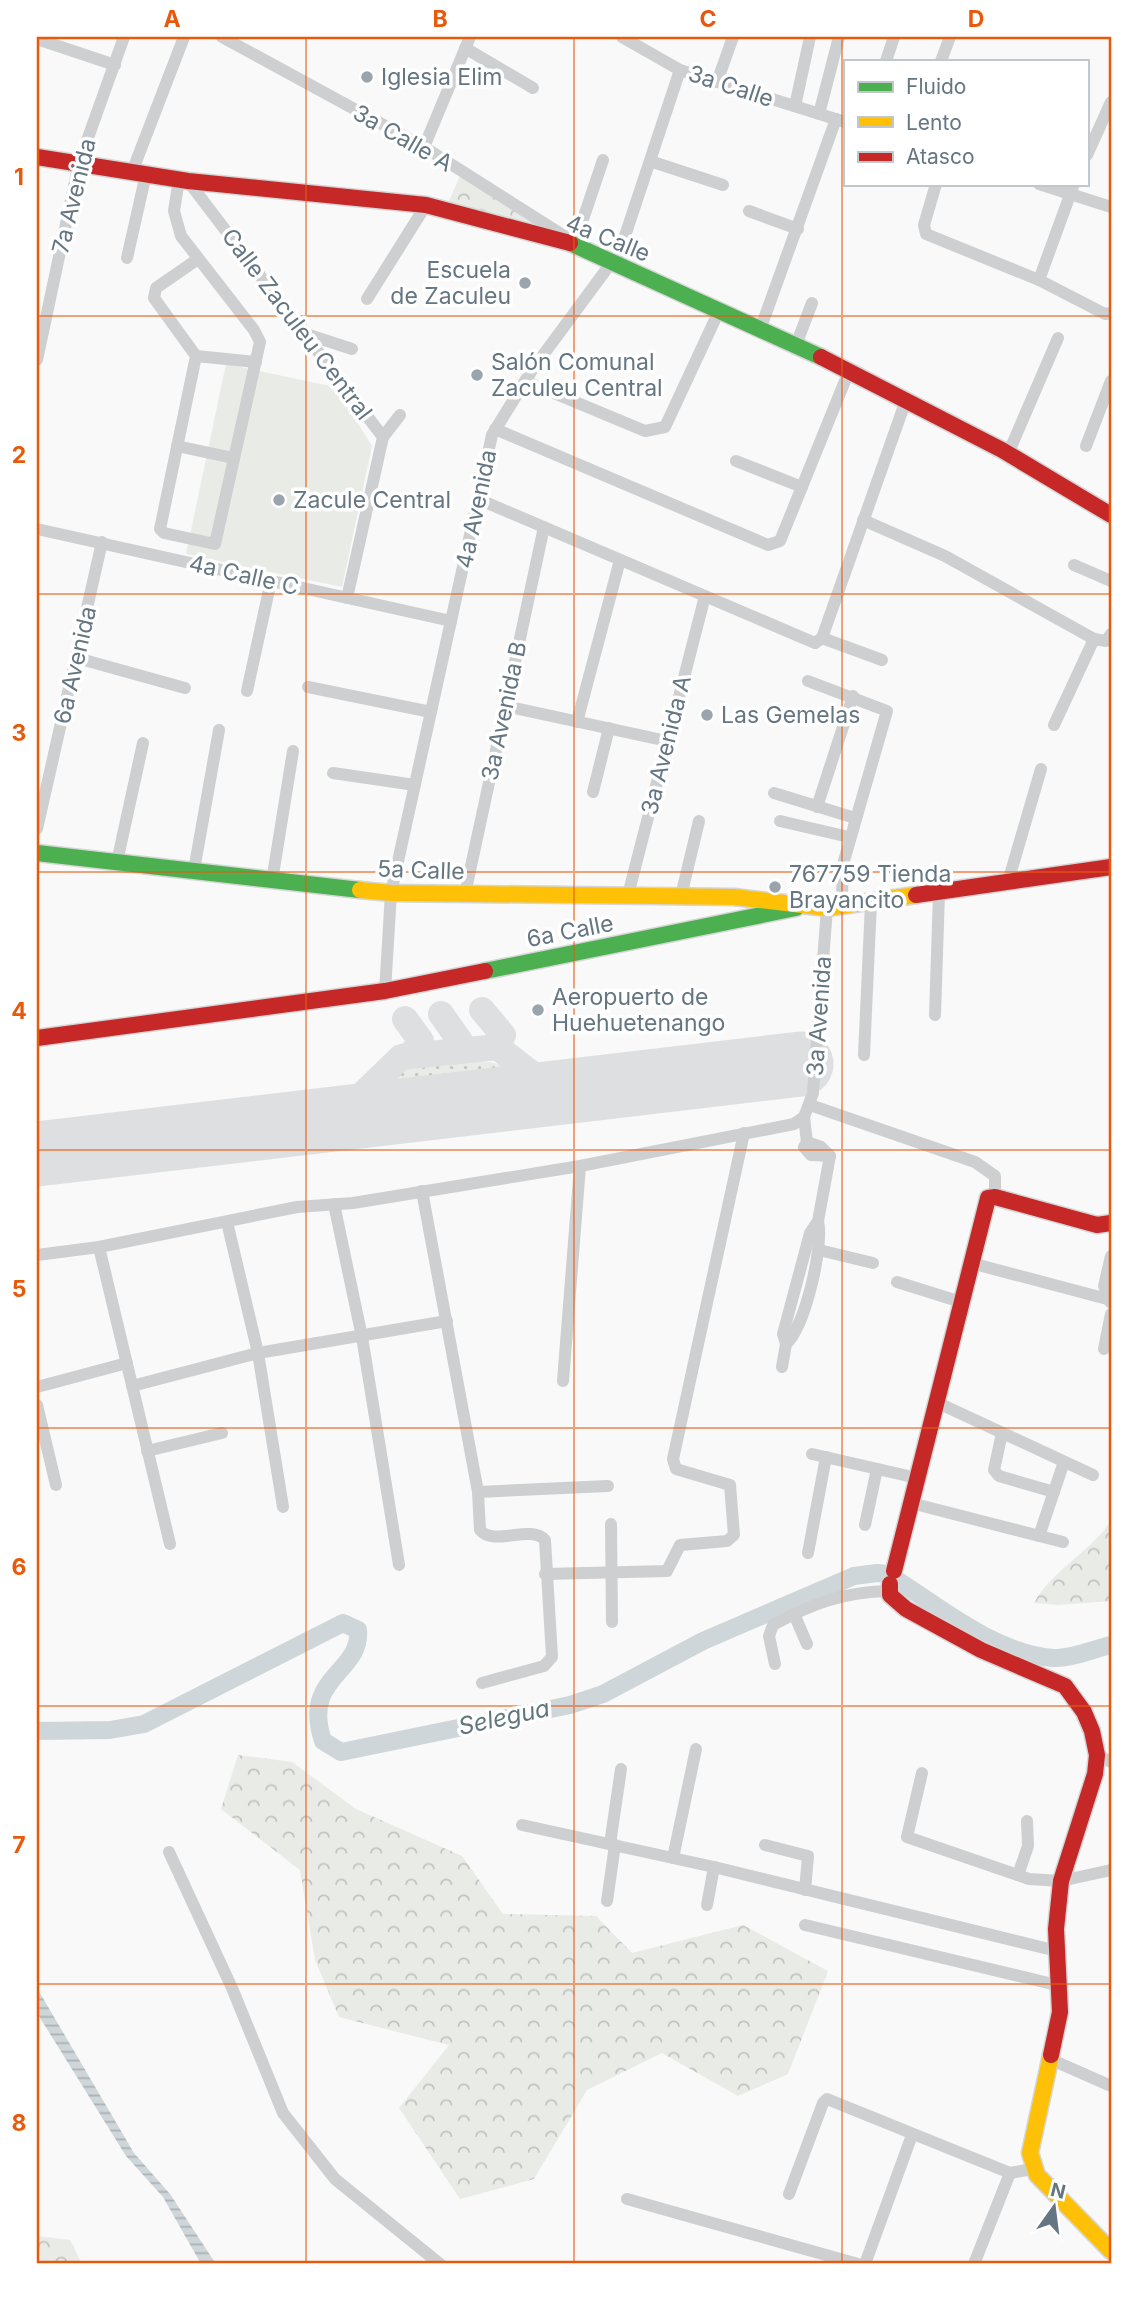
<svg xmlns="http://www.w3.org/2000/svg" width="1148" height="2301" viewBox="0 0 1148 2301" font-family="Inter,sans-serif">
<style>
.grass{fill:url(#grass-dots)}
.forest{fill:url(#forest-crowns)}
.garden{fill:#e8ebe6}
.water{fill:url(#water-rules)}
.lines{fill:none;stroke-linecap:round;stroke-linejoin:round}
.river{stroke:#ced6d9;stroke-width:18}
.taxiway{stroke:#dedfe0;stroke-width:26}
.runway{stroke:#dedfe0;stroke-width:65}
.fast-casing{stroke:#d5d6d7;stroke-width:19}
.slow-casing{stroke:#d5d6d7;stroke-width:19}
.jam-casing{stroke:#d5d6d7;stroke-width:19}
.street{stroke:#cecfd0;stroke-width:12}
.fast{stroke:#4caf50;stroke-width:16}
.slow{stroke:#ffc107;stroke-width:16}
.jam{stroke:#c62828;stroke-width:16}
.grid{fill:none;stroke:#e8590c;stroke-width:2;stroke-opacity:0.55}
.poi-dot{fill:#99a4ac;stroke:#fff;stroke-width:2.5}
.labels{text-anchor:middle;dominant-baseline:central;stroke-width:7;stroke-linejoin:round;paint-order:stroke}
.poi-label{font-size:23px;fill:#657683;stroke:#fff;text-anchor:start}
.street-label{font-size:23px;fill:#657683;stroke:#fff}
.water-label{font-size:24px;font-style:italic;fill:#60757c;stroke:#fff}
.neatline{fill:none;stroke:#e8590c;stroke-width:2.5}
.grid-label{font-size:23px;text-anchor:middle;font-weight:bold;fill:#e8590c}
</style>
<defs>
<pattern id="grass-dots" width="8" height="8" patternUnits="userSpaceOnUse" patternTransform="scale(1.75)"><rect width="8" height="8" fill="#e8ebe6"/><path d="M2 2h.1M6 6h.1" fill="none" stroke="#c0c3c0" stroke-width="1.8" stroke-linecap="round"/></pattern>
<pattern id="forest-crowns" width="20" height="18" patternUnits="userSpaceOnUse" patternTransform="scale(1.75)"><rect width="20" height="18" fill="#e8ebe6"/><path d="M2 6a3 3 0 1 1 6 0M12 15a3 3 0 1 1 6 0" fill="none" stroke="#c0c3c0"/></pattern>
<pattern id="water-rules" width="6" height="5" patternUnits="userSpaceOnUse" patternTransform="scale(1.75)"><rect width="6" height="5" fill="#ced6d9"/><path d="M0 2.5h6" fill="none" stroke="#abb2b5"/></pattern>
</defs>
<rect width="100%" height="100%" fill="#f9f9f9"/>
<path class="grass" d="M475,1061C497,1062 507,1064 521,1083L519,1087L380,1100C371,1061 451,1063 475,1061Z"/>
<g class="forest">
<polygon points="463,170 545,226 446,207"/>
<path d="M1111,1521V1601L1058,1605L1034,1603C1053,1569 1089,1553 1111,1521Z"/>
<polygon points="238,1755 292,1762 356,1809 462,1856 503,1914 596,1916 632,1953 743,1925 828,1971 788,2074 738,2096 662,2053 587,2090 534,2179 460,2199 399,2108 449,2045 339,2017 315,1960 300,1870 221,1809"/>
<polygon points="37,2236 70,2240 82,2264 37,2264"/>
</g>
<polygon class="garden" points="226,364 335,387 372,446 342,587 186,554"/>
<polygon class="water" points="37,1988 134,2153 170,2194 216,2264 201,2264 163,2197 126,2156 37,2013"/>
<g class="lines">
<path class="river" d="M37,1731L110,1730L144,1724L343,1623L358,1630C362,1673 301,1676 323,1741L341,1752L570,1705L603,1694L703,1641L854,1576L877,1573L888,1574C937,1605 993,1653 1053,1658C1070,1659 1094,1649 1111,1645"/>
<g class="taxiway">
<polyline points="482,1010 503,1035 497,1047"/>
<polyline points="441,1014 460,1041 454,1052"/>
<polyline points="405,1019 421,1041 410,1056"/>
<polyline points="338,1118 401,1057 497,1047 557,1093"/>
</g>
<polyline class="runway" points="37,1154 801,1064"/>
<defs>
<g id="fast">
<polyline points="570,243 821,357"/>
<polyline points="37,853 360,890"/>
<polyline points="485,971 796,908"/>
</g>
<g id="slow">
<polyline points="360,890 391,893 734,897 827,908 916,895"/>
<polyline points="1051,2055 1030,2153 1037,2175 1111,2251"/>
</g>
<g id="jam">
<polyline points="37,157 188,181 426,205 570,243"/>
<polyline points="821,357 1002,450 1111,515"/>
<polyline points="916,895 1111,867"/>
<polyline points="37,1038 385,991 485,971"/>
<polyline points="894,1571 988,1198 995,1197 1097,1225 1111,1223"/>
<polyline points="890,1584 890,1595 906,1609 981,1650 1065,1686 1084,1712 1092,1731 1097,1755 1095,1774 1061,1881 1056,1929 1060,2012 1051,2055"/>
</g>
</defs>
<use href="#fast" class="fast-casing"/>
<use href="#slow" class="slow-casing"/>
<use href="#jam" class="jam-casing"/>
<g class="street">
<polyline points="222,37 424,147 569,239"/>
<polyline points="622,37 680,70 845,122"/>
<polyline points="37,39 115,65"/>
<polyline points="465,48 533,88"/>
<polyline points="886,61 894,37"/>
<polyline points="941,61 950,37"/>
<polyline points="717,82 733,37"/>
<polyline points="795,106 810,37"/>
<polyline points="819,114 839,37"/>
<polyline points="424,147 470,37"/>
<polyline points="1087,155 1111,102"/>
<polyline points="650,161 723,185"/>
<polyline points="132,172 184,37"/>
<polyline points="179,179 174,211 181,236 254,330 260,342 215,544 164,533 160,529 196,356 154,298 156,288 198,259"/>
<polyline points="188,181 383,437 347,598"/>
<polyline points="936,184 924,225 926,234 1039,280 1105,314 1111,313"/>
<polyline points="1039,184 1111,207"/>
<polyline points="749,211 798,229"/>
<polyline points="575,243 603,160"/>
<polyline points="127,258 146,174"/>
<polyline points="1039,280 1074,184"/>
<polyline points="367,299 426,205"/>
<polyline points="760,330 836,119"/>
<polyline points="303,333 352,349"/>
<polyline points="796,345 812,303"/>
<polyline points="196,356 256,362"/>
<polyline points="37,360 79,163 124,37"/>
<polyline points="525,381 645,431 665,427 719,311"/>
<polyline points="495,429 768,545 780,541 849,371"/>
<polyline points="383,437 400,415"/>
<polyline points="177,446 233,458"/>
<polyline points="1086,446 1111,381"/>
<polyline points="1008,454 1058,338"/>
<polyline points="736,461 802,487"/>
<polyline points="478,499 815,643 822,638 906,400"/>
<polyline points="863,520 945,556 1094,639 1106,641 1111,634"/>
<polyline points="37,529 451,621"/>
<polyline points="1074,565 1111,581"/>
<polyline points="822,638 882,660"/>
<polyline points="77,658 185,688"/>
<polyline points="808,681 887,711 844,861 841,907"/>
<polyline points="308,687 431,712"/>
<polyline points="247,691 271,581"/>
<polyline points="505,706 667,741"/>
<polyline points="577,722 620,560"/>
<polyline points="1054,725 1094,639"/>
<polyline points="333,773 415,785"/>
<polyline points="593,792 609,728"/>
<polyline points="774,793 855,818"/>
<polyline points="817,807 853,696"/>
<polyline points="780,821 849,837"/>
<polyline points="37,829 102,542"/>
<polyline points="117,862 143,743"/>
<polyline points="194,870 219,730"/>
<polyline points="272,881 293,751"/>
<polyline points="1008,882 1041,769"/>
<polyline points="465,894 544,527"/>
<polyline points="628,895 705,596"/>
<polyline points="681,896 699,821"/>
<polyline points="385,991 391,893 492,435 532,370 620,251 680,70"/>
<polyline points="935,1015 939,893"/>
<polyline points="864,1055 871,903"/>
<polyline points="810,1105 975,1162 995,1176 995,1197"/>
<polyline points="807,1142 804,1147 811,1155 830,1156"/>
<path d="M422,1191L478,1492L480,1530C494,1547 530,1524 545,1540L552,1657L544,1666L482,1683"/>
<polyline points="334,1204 362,1337 399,1565"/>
<polyline points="227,1222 258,1353 283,1507"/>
<polyline points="99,1247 170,1544"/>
<polyline points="819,1250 873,1263"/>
<polyline points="37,1255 99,1247 297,1207 353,1203 580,1166 794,1124 804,1117 813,1093 827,908"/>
<polyline points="971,1263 1111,1300"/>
<polyline points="897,1282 961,1302"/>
<polyline points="1110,1302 1104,1286 1111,1256"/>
<path d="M786,1344C805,1327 824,1246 818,1221"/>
<polyline points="1104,1349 1111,1314"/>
<polyline points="782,1367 786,1344 783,1334 810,1233 818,1221 830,1156 821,1147 807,1142 804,1117"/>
<polyline points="563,1381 580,1166"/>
<polyline points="132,1386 258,1353 447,1321"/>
<polyline points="37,1387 127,1363"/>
<polyline points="936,1402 1093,1475"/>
<polyline points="37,1405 56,1485"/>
<polyline points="1002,1433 994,1470 999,1476 1054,1492"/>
<polyline points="147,1451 222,1433"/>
<polyline points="812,1454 917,1478"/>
<polyline points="478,1492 608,1486"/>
<polyline points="911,1503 1063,1542"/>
<polyline points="611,1524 612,1622"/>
<polyline points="865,1525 877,1469"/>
<polyline points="1039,1536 1064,1462"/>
<polyline points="808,1553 826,1457"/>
<polyline points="545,1574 667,1571 680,1545 727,1541 734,1535 730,1485 676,1469 673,1459 744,1133"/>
<polyline points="794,1614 807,1644"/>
<path d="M775,1664L769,1636L773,1625C813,1603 844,1592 889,1591"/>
<polyline points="1097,1755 1111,1762"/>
<polyline points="922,1773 907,1837 1029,1879 1061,1881 1111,1870"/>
<polyline points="522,1825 714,1867 1057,1951"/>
<polyline points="610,1844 621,1769"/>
<polyline points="765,1845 808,1856 805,1890"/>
<polyline points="169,1852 232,1988 283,2113 335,2179 440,2264"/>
<polyline points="673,1858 696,1749"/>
<polyline points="1018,1875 1028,1846 1027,1821"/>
<polyline points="607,1901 615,1845"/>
<polyline points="707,1905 714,1867"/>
<polyline points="805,1925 1061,1986"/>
<polyline points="1052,2060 1111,2086"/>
<polyline points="789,2194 823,2103 827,2099 1010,2173 1033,2169"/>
<polyline points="627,2199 858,2264"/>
<polyline points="865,2264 912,2135"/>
<polyline points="974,2264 1010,2173"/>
</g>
<use href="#fast" class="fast"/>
<use href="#slow" class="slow"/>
<use href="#jam" class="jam"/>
</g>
<path class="grid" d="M306,37V2264M574,37V2264M842,37V2264M37,316H1111M37,594H1111M37,872H1111M37,1150H1111M37,1428H1111M37,1706H1111M37,1984H1111"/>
<g class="poi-dot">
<circle cx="367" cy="77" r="7"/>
<circle cx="525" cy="283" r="7"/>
<circle cx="477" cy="375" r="7"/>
<circle cx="279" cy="500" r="7"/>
<circle cx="707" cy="715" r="7"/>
<circle cx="775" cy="887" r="7"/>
<circle cx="538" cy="1010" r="7"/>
</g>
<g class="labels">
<g class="poi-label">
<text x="381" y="77">Iglesia Elim</text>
<text x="511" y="270" text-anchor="end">Escuela<tspan x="511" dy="26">de Zaculeu</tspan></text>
<text x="491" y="362">Salón Comunal<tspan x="491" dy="26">Zaculeu Central</tspan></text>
<text x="293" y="500">Zacule Central</text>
<text x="721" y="715">Las Gemelas</text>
<text x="789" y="874">767759 Tienda<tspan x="789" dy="26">Brayancito</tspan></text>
<text x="552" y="997">Aeropuerto de<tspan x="552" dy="26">Huehuetenango</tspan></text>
</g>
<g class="street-label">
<text transform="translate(731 86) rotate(18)">3a Calle</text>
<text transform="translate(403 138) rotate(30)">3a Calle A</text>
<text transform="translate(74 196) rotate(-76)">7a Avenida</text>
<text transform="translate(608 238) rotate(22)">4a Calle</text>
<text transform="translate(297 324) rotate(53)">Calle Zaculeu Central</text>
<text transform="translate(476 509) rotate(-78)">4a Avenida</text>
<text transform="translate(244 575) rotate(13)">4a Calle C</text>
<text transform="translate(75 665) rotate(-77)">6a Avenida</text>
<text transform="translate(504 711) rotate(-78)">3a Avenida B</text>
<text transform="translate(666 745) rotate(-76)">3a Avenida A</text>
<text transform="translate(421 870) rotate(2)">5a Calle</text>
<text transform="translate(570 931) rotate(-11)">6a Calle</text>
<text transform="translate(819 1016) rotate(-86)">3a Avenida</text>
</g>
<g class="water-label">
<text transform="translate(504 1717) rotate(-12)">Selegua</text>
</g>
</g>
<rect width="1148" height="2301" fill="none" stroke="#ffffff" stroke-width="77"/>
<rect x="844" y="60" width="245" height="126" fill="#ffffff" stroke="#c1c8cd" stroke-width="2"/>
<rect x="858" y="82" width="35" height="10" fill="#4caf50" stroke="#c1c8cd" stroke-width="2"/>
<text x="906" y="94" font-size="21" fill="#657683">Fluido</text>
<rect x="858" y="117" width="35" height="10" fill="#ffc107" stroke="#c1c8cd" stroke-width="2"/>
<text x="906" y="130" font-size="21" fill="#657683">Lento</text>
<rect x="858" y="152" width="35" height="10" fill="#c62828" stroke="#c1c8cd" stroke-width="2"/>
<text x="906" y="164" font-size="21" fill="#657683">Atasco</text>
<g transform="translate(1054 2207) rotate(14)" stroke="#ffffff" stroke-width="5" paint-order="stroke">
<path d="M0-5L12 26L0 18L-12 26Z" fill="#657683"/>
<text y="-10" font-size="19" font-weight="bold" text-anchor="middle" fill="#657683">N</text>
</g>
<rect x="38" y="38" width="1072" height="2224" class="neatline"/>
<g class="grid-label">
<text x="172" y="27">A</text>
<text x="440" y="27">B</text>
<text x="708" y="27">C</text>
<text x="976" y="27">D</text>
<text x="19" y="185">1</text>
<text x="19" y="463">2</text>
<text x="19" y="741">3</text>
<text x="19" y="1019">4</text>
<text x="19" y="1297">5</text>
<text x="19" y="1575">6</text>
<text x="19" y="1853">7</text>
<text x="19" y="2131">8</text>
</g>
</svg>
